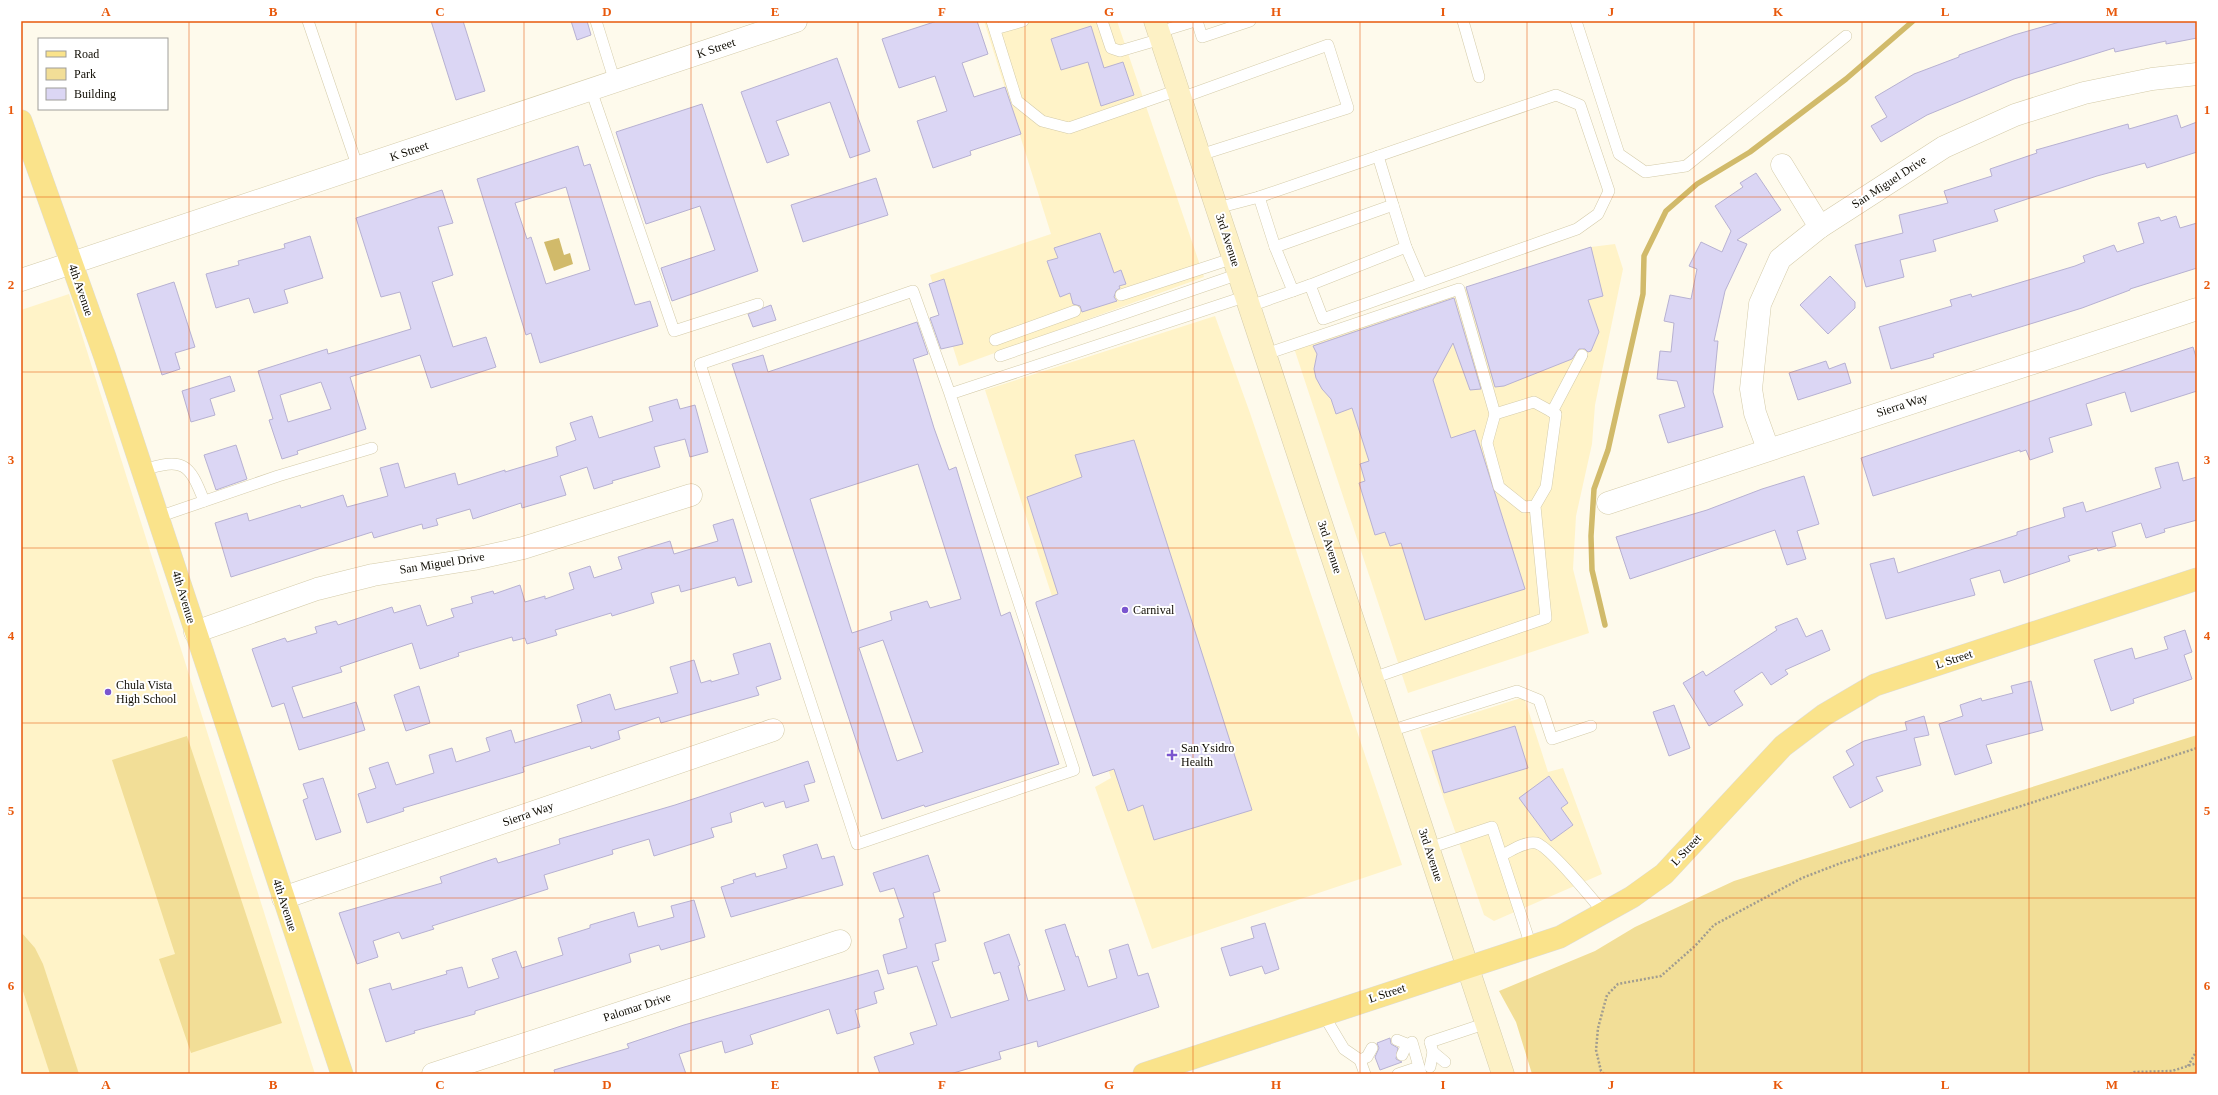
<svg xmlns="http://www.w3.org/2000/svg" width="2218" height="1095" viewBox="0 0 2218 1095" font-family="'Times New Roman',serif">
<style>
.built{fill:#fff3c8}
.green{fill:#f2de97}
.water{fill:#d1ba6a}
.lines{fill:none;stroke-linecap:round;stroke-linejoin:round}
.stream{stroke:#d1ba6a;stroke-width:5.5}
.building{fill:#dbd6f4;stroke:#b7b1d2;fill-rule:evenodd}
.service-casing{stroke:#d4cba9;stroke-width:12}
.minor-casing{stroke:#d4cba9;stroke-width:23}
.tertiary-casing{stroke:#d4cba9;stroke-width:23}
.secondary-casing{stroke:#d4cba9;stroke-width:23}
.primary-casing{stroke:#dddddc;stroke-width:23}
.path{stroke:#a09c90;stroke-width:2.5;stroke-dasharray:2 2;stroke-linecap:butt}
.service{stroke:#fff;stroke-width:11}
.minor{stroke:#fff;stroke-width:22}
.tertiary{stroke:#fff;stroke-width:22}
.secondary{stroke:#fdf1c5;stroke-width:22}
.primary{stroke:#fae38b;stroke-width:22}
.grid{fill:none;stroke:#e8590c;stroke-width:1;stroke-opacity:0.55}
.poi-dot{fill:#7a55cf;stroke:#fff;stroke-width:1.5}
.labels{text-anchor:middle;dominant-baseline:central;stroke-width:4;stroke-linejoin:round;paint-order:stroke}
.street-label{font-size:12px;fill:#0f0c03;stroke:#fff}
.poi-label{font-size:12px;fill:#0f0c03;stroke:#fff;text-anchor:start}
.neatline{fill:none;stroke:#e8590c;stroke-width:1.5}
.grid-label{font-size:13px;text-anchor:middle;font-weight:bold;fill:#e8590c}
</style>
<rect width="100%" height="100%" fill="#fefaec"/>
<g class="built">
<polygon points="984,21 1117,21 1204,277 959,366 930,275 1051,234"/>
<polygon points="1615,244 1623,269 1595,405 1592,444 1576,516 1573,569 1589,633 1408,693 1293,345 1591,247"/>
<polygon points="69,294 315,1074 21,1074 21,310"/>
<polygon points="1215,316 1250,413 1402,865 1152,949 1095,787 1111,778 985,390"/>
<polygon points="1524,697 1548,772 1563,768 1602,874 1494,921 1484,915 1420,730"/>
</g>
<g class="green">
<polygon points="2197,735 2197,1074 1532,1074 1516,1022 1499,991 1595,951 1635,927 1734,881"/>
<polygon points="187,736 282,1023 191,1053 159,959 175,954 112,760"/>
<polygon points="21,932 35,948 43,964 79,1074 50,1074 21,985"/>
</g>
<polygon class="water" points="559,238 564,255 570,253 573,264 554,271 544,242"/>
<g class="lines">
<polyline class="stream" points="1605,625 1592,570 1591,536 1594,489 1608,450 1643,294 1644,256 1666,211 1697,184 1750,152 1846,79 1913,21"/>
</g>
<g class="building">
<polygon points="431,21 463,21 485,91 456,100"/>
<polygon points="571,21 587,21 591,35 577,40"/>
<polygon points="937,21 977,21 988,54 962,63 974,97 1005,87 1021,134 970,151 971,155 933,168 917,121 947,111 935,76 899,88 882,39"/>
<polygon points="2063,21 2197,21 2197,38 2166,44 2166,41 2115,52 2114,48 2014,79 1927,115 1881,142 1871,126 1887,117 1875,97 1914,74 1959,57 1959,55 2014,35"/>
<polygon points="1091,26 1104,68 1123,62 1134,95 1101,106 1088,62 1061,70 1051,39"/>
<polygon points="837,58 870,151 850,158 830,102 776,121 789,155 767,163 741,92"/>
<polygon points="702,104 758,271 672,301 661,268 715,250 700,206 646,224 616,132"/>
<polygon points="2177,115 2181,128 2197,122 2197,152 2147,168 2145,163 2097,176 1994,210 1998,221 1933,240 1936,251 1900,260 1904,277 1866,287 1855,245 1903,233 1899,215 1948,203 1944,191 1992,176 1990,169 2037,153 2036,150 2128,124 2129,129"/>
<path d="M578,146L584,166L590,164L635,305L650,301L658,326L540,363L531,333L526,335L477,179ZM566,187L590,270L546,284L531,237L527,239L515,203Z"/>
<polygon points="1756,173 1781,210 1737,240 1747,244 1725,291 1714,341 1718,341 1713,392 1723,427 1668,443 1659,415 1685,407 1677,381 1657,379 1660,351 1671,352 1674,323 1664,321 1670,295 1691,299 1697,269 1689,266 1701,242 1722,252 1731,231 1715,206 1743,187 1740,183"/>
<polygon points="876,178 888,215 803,242 791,205"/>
<path d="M442,190L453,223L438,227L453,275L432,282L453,347L486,337L496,367L431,388L420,355L350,377L366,429L297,451L298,454L282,459L269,420L273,419L258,371L327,349L328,354L411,329L400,292L381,297L356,218ZM321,382L331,409L288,422L280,395Z"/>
<polygon points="2176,216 2180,228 2197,223 2197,268 2130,289 2130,290 2082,308 1933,354 1934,357 1891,369 1879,327 1952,306 1950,300 1971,294 1972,297 2075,266 2085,262 2083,256 2114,245 2117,252 2144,243 2138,223 2159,217 2161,221"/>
<polygon points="1100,233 1114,273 1121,270 1126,284 1119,286 1120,288 1116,291 1114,297 1117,301 1082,312 1080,306 1073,304 1070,293 1060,297 1047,261 1058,258 1054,248"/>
<polygon points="310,236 323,278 284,290 288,303 254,313 249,298 216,308 206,274 239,265 238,261 285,248 284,244"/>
<polygon points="1591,247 1603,296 1588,300 1599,332 1591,351 1588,352 1585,349 1579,349 1572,359 1504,386 1495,387 1466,287"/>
<polygon points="1830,276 1855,302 1855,308 1828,334 1800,305"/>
<polygon points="944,279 963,344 941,349 930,318 939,315 929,284"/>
<polygon points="174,282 195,347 175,353 180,369 162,375 137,294"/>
<polygon points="1454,298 1481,389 1470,390 1453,343 1433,380 1451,438 1475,430 1525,589 1425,620 1401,543 1390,546 1385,532 1375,535 1359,483 1365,481 1360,464 1369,461 1352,408 1336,414 1331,399 1322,389 1316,378 1314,369 1317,354 1313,346"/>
<polygon points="771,305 776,320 753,327 748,314"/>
<path d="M917,322L928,354L913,359L934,428L949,470L956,467L1001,616L1010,612L1059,764L925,807L924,805L882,819L732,364L763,355L768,372ZM918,464L961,599L930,608L927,601L890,612L892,620L852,633L810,499ZM883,640L923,752L897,761L859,648Z"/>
<polygon points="2193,347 2197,360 2197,391 2131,412 2125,392 2086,404 2092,425 2049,438 2053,452 2030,460 2026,450 2020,452 2020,450 1873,496 1861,458"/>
<polygon points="1826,361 1829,369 1845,363 1851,383 1798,400 1789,373"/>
<polygon points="230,376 235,391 210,399 215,415 191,422 182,391"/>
<polygon points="677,399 680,409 695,405 708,452 690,457 685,439 654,447 660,467 612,481 613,483 594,489 587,467 560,476 566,495 522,508 521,503 473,519 470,509 436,519 438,525 423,529 422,524 374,538 372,532 231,577 215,523 247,513 249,521 300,505 301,508 343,495 347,507 388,496 380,468 398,463 405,488 455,473 458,485 505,470 505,472 558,456 556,447 576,440 570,423 592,416 599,438 653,421 649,407"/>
<polygon points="1134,440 1252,810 1154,840 1143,805 1128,811 1114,769 1093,776 1036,604 1036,602 1058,594 1027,497 1082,477 1075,455"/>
<polygon points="236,445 247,479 216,490 204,455"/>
<polygon points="2178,462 2183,481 2197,477 2197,520 2164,529 2165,532 2146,538 2141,523 2112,532 2116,546 2098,551 2097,548 2068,556 2070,561 2004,583 2000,570 1970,579 1975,595 1886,619 1870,564 1894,558 1898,573 2017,535 2017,532 2065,517 2063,508 2083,502 2086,512 2161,488 2155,468"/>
<polygon points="1804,476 1819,524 1797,531 1806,559 1787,565 1775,530 1630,579 1616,537 1707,510 1762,489"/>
<polygon points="733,519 752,582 738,586 735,577 681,592 679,585 651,593 654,603 612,616 611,613 555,630 557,635 527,644 525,638 513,641 512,637 458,653 459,656 420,669 412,643 340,667 342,672 292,687 303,718 356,702 365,730 299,750 284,703 272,707 252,649 285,638 287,642 317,633 315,627 336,621 338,625 392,607 394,613 420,605 427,626 454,617 451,609 473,603 471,597 493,591 494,594 520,585 525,602 545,596 545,599 574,589 569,573 590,566 594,578 622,569 618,557 670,541 674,554 718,541 713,525"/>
<polygon points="1797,618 1806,637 1822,630 1830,650 1785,670 1788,674 1771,685 1762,672 1734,691 1743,705 1709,726 1683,683 1703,671 1706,676 1777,630 1775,627"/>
<polygon points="2185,630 2192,652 2184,655 2192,679 2133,699 2134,703 2111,711 2094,660 2132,648 2135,659 2168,649 2164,637"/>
<polygon points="770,643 781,679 756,687 759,695 661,723 659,717 618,731 620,739 591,749 590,746 523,767 524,772 403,808 404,811 367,823 358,794 376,788 369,768 388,762 396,785 434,773 429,755 452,748 456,762 490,751 486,738 511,730 515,743 582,722 577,705 610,694 615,710 678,693 670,667 694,660 701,683 711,680 711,682 739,674 733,654"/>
<polygon points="2031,681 2043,730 1986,745 1992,763 1955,775 1939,724 1963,716 1960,705 1981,698 1982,701 2013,693 2011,686"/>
<polygon points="419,686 430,723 406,731 394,695"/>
<polygon points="1674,705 1690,748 1669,756 1653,712"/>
<polygon points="1924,716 1929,735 1914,738 1921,765 1876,777 1883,791 1850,808 1833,777 1854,765 1846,751 1864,741 1907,730 1905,722"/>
<polygon points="1515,726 1528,768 1444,793 1432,751"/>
<polygon points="808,761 815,782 804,785 809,801 786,808 784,801 765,807 763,802 730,813 732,822 711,828 714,837 654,856 649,839 612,850 613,854 544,875 548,889 432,926 434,929 402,939 399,932 373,941 378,957 357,964 339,913 442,883 440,877 496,858 498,863 560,844 559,839 675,805"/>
<polygon points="1549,776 1568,803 1561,808 1573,825 1551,841 1519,798"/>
<polygon points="323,778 341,832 316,840 303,800 308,798 303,784"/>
<polygon points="817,844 822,859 834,856 843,885 731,917 721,887 734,883 733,880 755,873 756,877 787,868 783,855"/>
<polygon points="928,855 940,891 933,893 946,941 935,944 939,960 932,962 951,1018 1009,1000 1000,972 994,974 984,943 1009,934 1020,965 1018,966 1028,1001 1065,990 1045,930 1065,924 1076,957 1078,956 1088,987 1117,978 1109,950 1128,944 1138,976 1148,973 1159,1007 1038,1047 1037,1041 999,1052 1001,1059 950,1074 880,1074 874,1057 914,1044 910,1033 937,1025 917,966 888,974 883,955 907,948 899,919 904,917 894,888 880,892 873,873"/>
<polygon points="694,900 705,937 661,950 659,945 629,954 631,962 475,1011 475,1014 414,1031 415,1033 386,1042 369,989 390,983 392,990 447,974 446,971 462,967 468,988 499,978 492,959 516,951 522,968 563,955 558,938 590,928 590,925 634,912 638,927 674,917 671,906"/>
<polygon points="1265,923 1279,969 1265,974 1262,966 1230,976 1221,948 1254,938 1251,927"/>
<polygon points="878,970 884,989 874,992 877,1003 855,1010 860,1027 837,1034 829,1009 750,1035 753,1044 725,1053 722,1041 679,1054 686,1074 555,1074 554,1070 629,1048 627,1044 684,1025"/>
<polygon points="1390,1038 1391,1044 1398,1048 1396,1059 1402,1062 1380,1070 1375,1057 1379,1048 1377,1043"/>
</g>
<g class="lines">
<defs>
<g id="service">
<polyline points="308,21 358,168"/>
<polyline points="596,21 615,82"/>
<polyline points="992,21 1017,101 1042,121 1069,128 1178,90"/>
<polyline points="1102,21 1111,48 1120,51 1161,39"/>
<polyline points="1197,21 1202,37 1250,21"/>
<polyline points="1463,21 1479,77"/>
<polyline points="1576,21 1619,154 1645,172 1686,166 1846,36"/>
<polyline points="995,29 1023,21"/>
<polyline points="1159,32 1195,21"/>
<polyline points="591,90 674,331 758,304"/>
<polyline points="1181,98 1328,45 1348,108 1200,155"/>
<polyline points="1217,208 1259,197"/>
<polyline points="1275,247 1259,197 1556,95 1580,105 1609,191 1598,214 1577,229 1323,319 1310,285"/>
<polyline points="1406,247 1422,284"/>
<polyline points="1293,291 1275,247 1393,205 1378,156"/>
<polyline points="1121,295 1234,258"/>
<polyline points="1250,306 1310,285 1406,247 1393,205"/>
<polyline points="995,340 1075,311"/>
<polyline points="1266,354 1459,289 1495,414"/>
<polyline points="1000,356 1239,274"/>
<polyline points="950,394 1074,770 857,844 700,364 913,291 950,394 1247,296"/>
<polyline points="1552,412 1582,355"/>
<path d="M143,470C183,458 189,462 204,501"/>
<polyline points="158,517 278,476 372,448"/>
<polyline points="1373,678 1546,618 1535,506 1546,487 1556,414 1534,402 1495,414 1487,443 1499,487 1524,507 1535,506"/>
<polyline points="1390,731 1517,691 1539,700 1552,739 1591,726"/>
<polyline points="1429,848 1492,827 1531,946"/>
<path d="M1502,855C1511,851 1525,841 1536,843C1548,845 1594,901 1604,913"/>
<polyline points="1323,1014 1344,1049 1360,1060 1367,1057 1372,1048"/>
<polyline points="1397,1040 1407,1044 1402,1055"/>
<polyline points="1412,1042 1419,1067"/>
<polyline points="1360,1060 1365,1074"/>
<polyline points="1445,1062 1433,1052 1430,1042 1487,1023"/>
<polyline points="1430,1067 1433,1052"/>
<polyline points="1398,1074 1419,1067 1421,1074"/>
</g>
<g id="minor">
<polyline points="1782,165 1820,227"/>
<polyline points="1768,449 1755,413 1751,389 1760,304 1780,259 1820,227 1944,147 2015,115 2084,93 2152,79 2197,74"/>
<polyline points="1608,503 2197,309"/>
<polyline points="195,632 317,589 373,575 474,559 523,548 691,495"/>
<polyline points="283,898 773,730"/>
<polyline points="433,1074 840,941"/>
</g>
<polyline id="tertiary" points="21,280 796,21"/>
<polyline id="secondary" points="1155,21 1503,1074"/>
<g id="primary">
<polyline points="21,121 105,357 342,1074"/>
<polyline points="1144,1074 1560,937 1632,897 1664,874 1783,746 1824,715 1875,685 2197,579"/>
</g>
</defs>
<use href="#service" class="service-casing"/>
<use href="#minor" class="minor-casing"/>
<use href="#tertiary" class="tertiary-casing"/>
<use href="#secondary" class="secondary-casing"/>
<use href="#primary" class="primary-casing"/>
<g class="path">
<polyline points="2188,1066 2197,1050"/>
<polyline points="1604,1074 1601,1071 1596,1050 1598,1028 1607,995 1618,984 1661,976 1695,946 1714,925 1802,878 1841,863 2037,801 2197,748"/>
<polyline points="2130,1074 2134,1072 2172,1071 2197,1063"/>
</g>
<use href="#service" class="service"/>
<use href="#minor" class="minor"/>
<use href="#tertiary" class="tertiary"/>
<use href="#secondary" class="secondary"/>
<use href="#primary" class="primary"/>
</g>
<path class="grid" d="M189,21V1074M356,21V1074M524,21V1074M691,21V1074M858,21V1074M1025,21V1074M1193,21V1074M1360,21V1074M1527,21V1074M1694,21V1074M1862,21V1074M2029,21V1074M21,197H2197M21,372H2197M21,548H2197M21,723H2197M21,898H2197"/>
<g class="poi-dot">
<circle cx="1125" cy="610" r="4"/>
<circle cx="108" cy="692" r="4"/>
<path d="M1170 749h4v4h4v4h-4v4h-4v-4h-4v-4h4z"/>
</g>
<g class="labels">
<g class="street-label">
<text transform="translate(716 48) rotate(-19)">K Street</text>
<text transform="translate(409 151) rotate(-19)">K Street</text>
<text transform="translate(1889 182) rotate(-33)">San Miguel Drive</text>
<text transform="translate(1228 240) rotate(72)">3rd Avenue</text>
<text transform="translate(81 290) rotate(71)">4th Avenue</text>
<text transform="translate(1902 405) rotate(-18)">Sierra Way</text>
<text transform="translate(1330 547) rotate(72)">3rd Avenue</text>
<text transform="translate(442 563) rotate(-9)">San Miguel Drive</text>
<text transform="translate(184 597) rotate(73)">4th Avenue</text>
<text transform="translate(1954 659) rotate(-18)">L Street</text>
<text transform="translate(528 814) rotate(-19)">Sierra Way</text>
<text transform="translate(1686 850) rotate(-47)">L Street</text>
<text transform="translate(1431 855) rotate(72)">3rd Avenue</text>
<text transform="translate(285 905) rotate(72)">4th Avenue</text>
<text transform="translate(1387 993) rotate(-18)">L Street</text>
<text transform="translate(637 1007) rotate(-18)">Palomar Drive</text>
</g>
<g class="poi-label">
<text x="1133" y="610">Carnival</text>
<text x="116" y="685">Chula Vista<tspan x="116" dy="14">High School</tspan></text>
<text x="1181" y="748">San Ysidro<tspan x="1181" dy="14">Health</tspan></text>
</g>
</g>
<rect width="2218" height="1095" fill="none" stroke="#ffffff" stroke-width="44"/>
<rect x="38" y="38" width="130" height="72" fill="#ffffff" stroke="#9f9e9a"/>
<rect x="46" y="51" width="20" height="6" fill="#fae38b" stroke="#9f9e9a"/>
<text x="74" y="58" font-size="12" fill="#0f0c03">Road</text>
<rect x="46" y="68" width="20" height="12" fill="#f2de97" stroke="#9f9e9a"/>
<text x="74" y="78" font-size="12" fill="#0f0c03">Park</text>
<rect x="46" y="88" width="20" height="12" fill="#dbd6f4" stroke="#9f9e9a"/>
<text x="74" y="98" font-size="12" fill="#0f0c03">Building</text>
<rect x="22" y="22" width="2174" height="1051" class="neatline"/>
<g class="grid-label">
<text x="106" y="16">A</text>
<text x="273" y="16">B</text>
<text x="440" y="16">C</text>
<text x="607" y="16">D</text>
<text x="775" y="16">E</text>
<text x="942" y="16">F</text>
<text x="1109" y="16">G</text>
<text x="1276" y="16">H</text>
<text x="1443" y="16">I</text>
<text x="1611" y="16">J</text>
<text x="1778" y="16">K</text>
<text x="1945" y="16">L</text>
<text x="2112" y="16">M</text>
<text x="11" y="114">1</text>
<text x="2207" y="114">1</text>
<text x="11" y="289">2</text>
<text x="2207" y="289">2</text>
<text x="11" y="464">3</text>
<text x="2207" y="464">3</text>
<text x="11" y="640">4</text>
<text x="2207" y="640">4</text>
<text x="11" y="815">5</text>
<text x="2207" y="815">5</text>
<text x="11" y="990">6</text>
<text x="2207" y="990">6</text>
<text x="106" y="1089">A</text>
<text x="273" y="1089">B</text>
<text x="440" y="1089">C</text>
<text x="607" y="1089">D</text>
<text x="775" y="1089">E</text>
<text x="942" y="1089">F</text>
<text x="1109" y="1089">G</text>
<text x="1276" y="1089">H</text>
<text x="1443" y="1089">I</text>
<text x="1611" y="1089">J</text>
<text x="1778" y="1089">K</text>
<text x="1945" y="1089">L</text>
<text x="2112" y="1089">M</text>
</g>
</svg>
